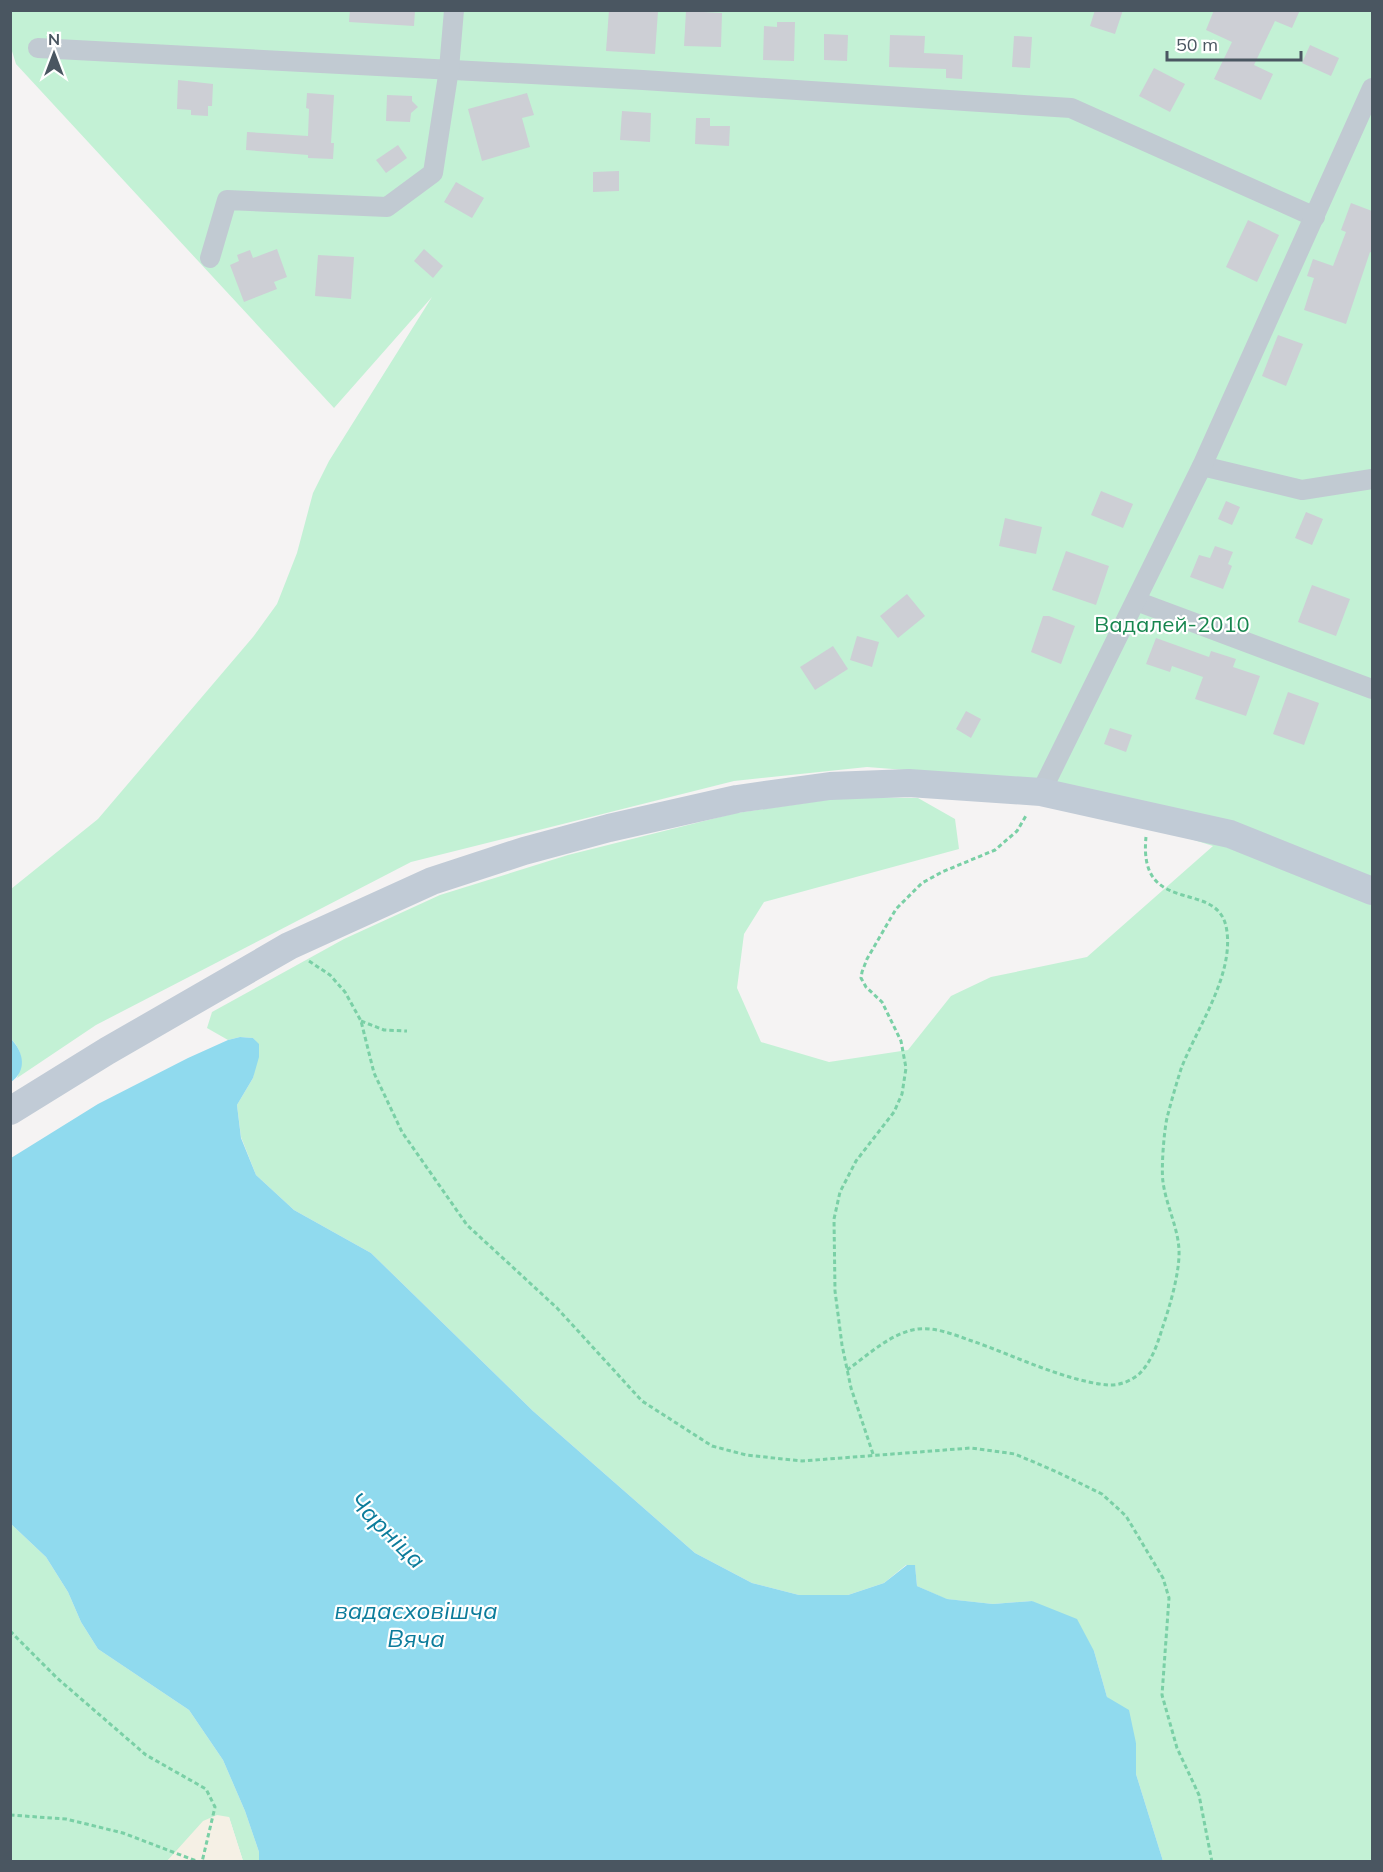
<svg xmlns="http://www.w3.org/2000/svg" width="1383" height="1872" viewBox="0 0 1383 1872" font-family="Mulish,sans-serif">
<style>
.green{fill:#c3f1d5}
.sand{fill:#f5f0e5}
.water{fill:#90daee}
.building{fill:#cdcfd5}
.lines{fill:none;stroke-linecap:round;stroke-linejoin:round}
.path{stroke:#7ad0a6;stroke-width:3;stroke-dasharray:4.5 3;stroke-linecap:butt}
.street{stroke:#c1cad2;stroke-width:20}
.secondary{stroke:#c1cbd6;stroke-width:28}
.labels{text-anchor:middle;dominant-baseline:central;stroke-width:4.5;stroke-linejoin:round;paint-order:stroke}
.park-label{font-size:22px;fill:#17864f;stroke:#fff}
.water-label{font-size:24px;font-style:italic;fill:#0c7c9b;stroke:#fff}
</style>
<rect width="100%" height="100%" fill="#f5f3f3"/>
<g class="green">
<path d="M11,11H1372V1861H1163L1136,1774V1743L1107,1697L1094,1651L1032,1601L993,1604L946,1599L917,1586L915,1566L906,1565L884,1583L848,1595H799L752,1583L695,1553L533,1411L371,1253L294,1210L256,1175L241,1137L237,1105L253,1078L259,1045L253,1038L240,1037L228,1040L207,1028L212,1012L344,939L440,895L568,855L736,813L846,797L918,798L955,819L959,849L764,902L744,934L737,988L761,1042L829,1062L908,1050L951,996L991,977L1087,957L1213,846L1041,792L957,774L867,767L734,781L411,862L96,1025L17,1078C23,1064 23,1050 11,1039V889L98,819L253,637L277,604L297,553L313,493L329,461L432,297L334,408L16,64L11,48Z"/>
<polygon points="10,1523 46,1557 68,1592 81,1622 98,1649 189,1710 223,1760 245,1811 259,1852 259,1861 243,1861 229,1817 176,1853 167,1861 11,1861"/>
</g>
<polygon class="sand" points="217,1815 229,1817 243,1861 167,1861 203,1821"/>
<g class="water">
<polygon points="240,1037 253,1038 259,1044 259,1057 253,1078 237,1105 241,1138 256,1175 294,1210 371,1253 533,1411 695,1553 752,1583 799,1595 848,1595 884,1583 907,1565 915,1565 917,1586 947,1599 993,1604 1032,1601 1077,1619 1094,1651 1107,1697 1129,1710 1136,1743 1136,1774 1163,1861 259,1861 259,1852 245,1811 223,1760 189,1710 98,1649 81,1622 68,1592 46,1557 10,1523 11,1158 98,1104 188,1058 228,1040"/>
<path d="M11,1039C24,1052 27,1071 11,1082Z"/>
</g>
<g class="building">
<polygon points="350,10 415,10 414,26 349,22"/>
<polygon points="609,10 658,11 655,54 606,51"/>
<polygon points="1095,10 1123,10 1115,34 1090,26"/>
<polygon points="1214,10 1300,10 1292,28 1275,21 1254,65 1273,74 1261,100 1214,79 1232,42 1206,30"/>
<polygon points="686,11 722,13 721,47 684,46"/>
<polygon points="777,22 795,22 794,61 763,60 764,26 777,27"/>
<polygon points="824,34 848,35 847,61 824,60"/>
<polygon points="890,35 925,36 924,53 963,55 962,79 946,78 946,69 889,67"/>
<polygon points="1014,36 1032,37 1030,68 1012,67"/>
<polygon points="1310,45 1339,58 1331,76 1302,63"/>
<polygon points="1154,68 1185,84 1170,112 1139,96"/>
<polygon points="178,80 213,84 212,106 208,106 208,116 191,115 191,110 177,109"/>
<polygon points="307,93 334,95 331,143 334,143 333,159 308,158 308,155 246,150 247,132 308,136 309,109 306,108"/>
<polygon points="527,93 534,115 522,118 530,147 482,161 468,109"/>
<polygon points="387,95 412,96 412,101 418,107 411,113 410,122 386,121"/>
<polygon points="622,111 651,113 650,142 620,140"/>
<polygon points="696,118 710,118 710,126 730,126 729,146 695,144"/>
<polygon points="398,145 407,158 386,173 376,160"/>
<polygon points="619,171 619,191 593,192 593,172"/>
<polygon points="456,182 484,198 472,218 444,202"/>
<polygon points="1351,203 1372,211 1372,253 1370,252 1346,324 1304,310 1314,278 1307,276 1313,259 1333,266 1346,232 1341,230"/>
<polygon points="1248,220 1279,235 1257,282 1226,267"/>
<polygon points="277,249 287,277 274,282 277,289 244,302 230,265 239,261 237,255 250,250 253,258"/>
<polygon points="424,249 443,266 433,278 414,261"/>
<polygon points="318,255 354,257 351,299 315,296"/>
<polygon points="1278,335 1303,344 1286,386 1262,376"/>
<polygon points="1101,491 1133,504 1123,528 1091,515"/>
<polygon points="1226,501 1240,507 1232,525 1218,519"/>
<polygon points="1306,512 1323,519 1312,545 1295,538"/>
<polygon points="1005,518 1042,527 1036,554 999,546"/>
<polygon points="1215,546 1233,552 1228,564 1232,566 1223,589 1190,577 1199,555 1210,558"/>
<polygon points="1066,551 1109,566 1096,605 1052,590"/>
<polygon points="1312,585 1350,599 1336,636 1298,622"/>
<polygon points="907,594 925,616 898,638 880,616"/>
<polygon points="1043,616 1049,616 1075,626 1061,664 1031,652"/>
<polygon points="857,636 879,642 872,667 850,660"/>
<polygon points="1156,638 1209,657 1211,651 1236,659 1233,667 1260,676 1246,716 1195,699 1203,677 1172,666 1170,672 1146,664"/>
<polygon points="833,646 848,669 815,690 800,667"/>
<polygon points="1288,692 1319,703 1304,745 1273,734"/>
<polygon points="966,711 981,719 971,738 956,729"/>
<polygon points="1110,728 1132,735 1126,752 1104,744"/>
</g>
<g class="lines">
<g class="path">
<polyline points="309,961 330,975 345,992 361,1021 374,1073 402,1132 467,1225 557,1308 642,1401 712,1446 746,1455 802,1461 971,1448 1015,1454 1057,1472 1102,1494 1126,1516 1163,1578 1169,1598 1162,1695 1177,1748 1199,1795 1212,1862"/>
<polyline points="361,1021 384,1030 407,1031"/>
<path d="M847,1370C868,1355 892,1332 918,1329C936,1327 955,1335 972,1341C1013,1355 1065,1381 1108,1385C1119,1386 1134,1380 1141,1372C1153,1359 1158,1342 1163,1326C1170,1306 1180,1271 1179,1250C1178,1227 1166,1205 1163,1182C1161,1169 1164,1131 1167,1118C1171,1102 1176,1085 1181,1069C1197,1027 1236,973 1226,926C1215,879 1138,917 1146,837"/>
<polyline points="873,1454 851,1388 842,1345 835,1291 834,1219 840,1192 856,1161 894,1112 902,1094 906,1068 901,1041 882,1002 866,987 861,978 862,972 867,959 896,909 922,883 942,872 995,850 1017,831 1027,814"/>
<polyline points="10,1631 57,1678 146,1755 206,1789 215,1807 202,1862"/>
<polyline points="10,1815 66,1819 123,1833 199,1862"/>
</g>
<g class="street">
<polyline points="38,48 643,80 1071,108 1315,217"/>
<polyline points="210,258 227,200 387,207 433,173 449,69 454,10"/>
<polyline points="1202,466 1302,490 1372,479"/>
<polyline points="1136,601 1372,689"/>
<polyline points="1041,792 1202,466 1372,88"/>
</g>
<polyline class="secondary" points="10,1111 107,1051 289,946 432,881 524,851 609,828 737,799 830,786 909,783 1041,792 1230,834 1372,891"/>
</g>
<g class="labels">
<g class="park-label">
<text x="1172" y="624">Вадалей-2010</text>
</g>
<g class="water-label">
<text transform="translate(388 1530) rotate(45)">Чарніца</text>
<text x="416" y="1610">вадасховішча<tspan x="416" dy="28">Вяча</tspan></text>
</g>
</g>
<rect width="1383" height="1872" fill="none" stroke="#4a5661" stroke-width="24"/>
<g transform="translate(54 54)" stroke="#ffffff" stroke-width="4.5" paint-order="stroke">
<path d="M0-4.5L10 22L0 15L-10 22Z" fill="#4a5661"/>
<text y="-9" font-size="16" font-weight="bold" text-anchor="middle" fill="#4a5661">N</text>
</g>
<path d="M1167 51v9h134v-9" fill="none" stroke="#4a5661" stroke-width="3"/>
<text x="1176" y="51" font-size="18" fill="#4a5661" stroke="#ffffff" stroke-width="4.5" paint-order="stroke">50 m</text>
</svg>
